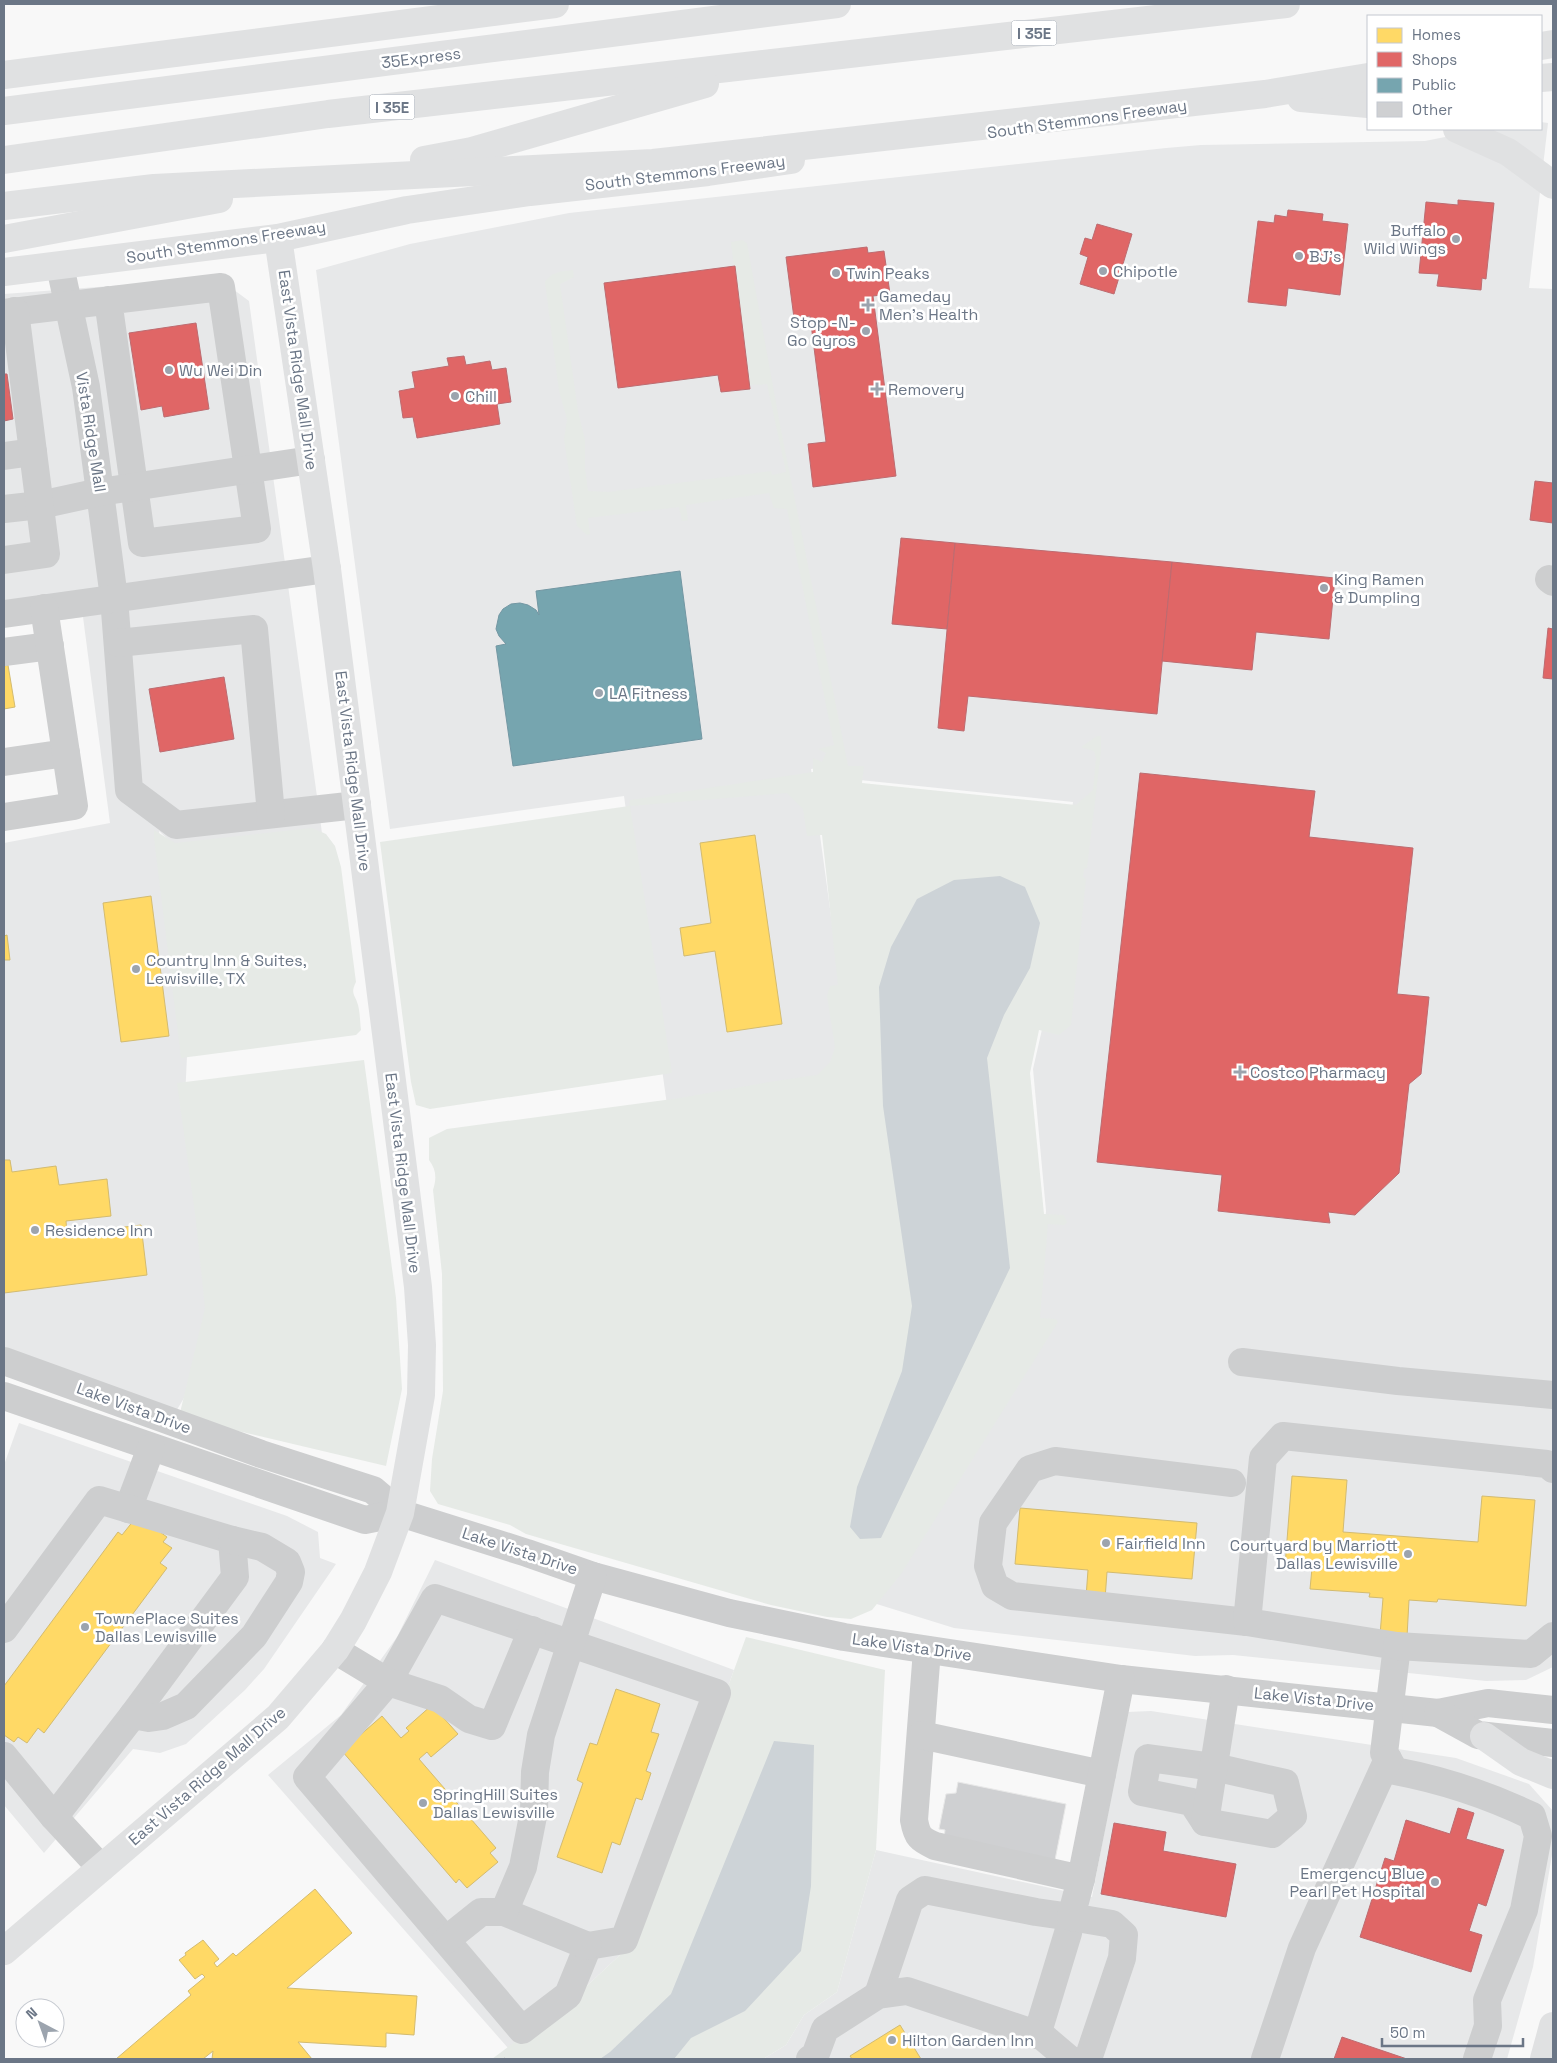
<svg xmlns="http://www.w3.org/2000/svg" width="1557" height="2063" viewBox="0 0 1557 2063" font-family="'Space Grotesk',sans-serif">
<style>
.built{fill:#e7e8e9}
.green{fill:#e6eae6}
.water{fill:#cdd3d7}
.homes{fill:#ffd966;stroke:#d3bb70}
.shops{fill:#e06666;stroke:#bd6b70}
.public{fill:#76a5af;stroke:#7397a3}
.building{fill:#cfd0d2;stroke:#e8e8e8}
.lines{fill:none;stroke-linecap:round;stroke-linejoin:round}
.path{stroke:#cacbcc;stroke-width:3;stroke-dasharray:2.5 2.5;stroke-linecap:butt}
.minor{stroke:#cdcecf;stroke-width:28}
.major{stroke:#e0e1e2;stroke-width:28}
.highway{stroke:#e0e1e2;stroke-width:28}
.poi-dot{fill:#9ca4ae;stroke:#fff;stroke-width:2}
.labels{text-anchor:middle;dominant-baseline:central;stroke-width:5;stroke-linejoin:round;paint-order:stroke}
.shield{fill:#fff;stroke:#979faa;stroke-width:1}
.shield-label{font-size:15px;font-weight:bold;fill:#6b7686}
.street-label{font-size:16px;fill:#6b7686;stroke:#fff}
.poi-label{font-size:16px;fill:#6b7686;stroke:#fff;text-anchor:start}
</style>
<rect width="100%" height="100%" fill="#f8f8f8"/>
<g class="built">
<polygon points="1541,122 1548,123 1529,288 1553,289 1553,1667 1526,1680 1486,1681 1233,1655 1195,1656 954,1628 867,1601 1039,1312 1046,1211 1033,1069 1043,1025 1073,802 850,779 846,764 811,769 853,1078 667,1105 624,796 390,829 316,270 410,244 569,213 1166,148 1201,145 1425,141 1485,129 1541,129"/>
<polygon points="218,278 249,301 322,833 175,846 159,831 187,1056 185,1098 209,1306 184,1398 175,1413 4,1347 4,843 110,823 83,617 4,627 4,294"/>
<polygon points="19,1423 287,1516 318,1532 320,1558 336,1564 264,1669 245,1690 186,1744 160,1753 133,1749 44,1853 4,1805 4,1465"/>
<polygon points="435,1560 734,1670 636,1940 576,1996 508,2048 268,1775 341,1715 397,1637"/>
<polygon points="1151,1711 1456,1758 1529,1784 1553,1811 1553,1849 1533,1967 1507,2059 763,2059 786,2045 804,2015 837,1992 876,1850 1092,1897 1127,1712"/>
</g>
<g class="green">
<path d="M742,240L747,243L781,430L848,766H864L862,783L1076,805L1093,790L1096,758L1094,751L1081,747L1097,736H1101V751L1087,868L1084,869L1083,877L1086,879L1071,1025L1059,1035L1039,1030L1030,1073L1044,1214L1064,1215L1067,1223L1064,1225L1048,1224L1040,1318L1056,1319L1058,1322L901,1574L872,1610L851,1619L827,1617L771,1605L526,1534L510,1525L438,1504L430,1491L432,1459L443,1391L442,1274L433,1190C437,1178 436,1169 429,1160V1138L447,1129L680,1098L769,1082L817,1075L830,1062L835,1047L827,996L830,986L838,985C832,935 828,885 822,835L807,836L803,809L787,793L630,806L672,1073L430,1109L416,1105L411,1082L380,842L629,806L630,800L813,772V758L822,762L826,753L818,749L834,745L787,509L774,508L769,493L686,505L688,520L685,521H682L679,507L588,518L590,534L587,535L577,526L564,439L567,419L559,391L545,282C551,272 562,271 573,270L574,277L560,284L578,411L585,440V468L588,491L608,492L771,471L772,475L786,472L767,384L748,385L731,242Z"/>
<path d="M312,828L326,834L335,846L341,867L356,982C350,994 355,994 358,1005C360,1012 360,1022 361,1030L356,1035L181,1058L154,838V830L175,843Z"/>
<polygon points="364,1060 396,1298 402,1389 386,1466 179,1417 205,1308 196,1221 177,1083"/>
<polygon points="746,1637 885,1670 876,1850 837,1992 804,2015 786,2045 763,2059 492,2059 576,1996 636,1940"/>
</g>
<g class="water">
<polygon points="1000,876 1025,887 1040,923 1030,968 1004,1015 987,1058 1010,1268 881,1538 860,1539 850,1527 857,1487 902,1371 912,1306 883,1106 879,987 891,947 917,899 954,880"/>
<polygon points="774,1741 814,1745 811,1886 801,1951 745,2011 691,2038 674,2059 600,2059 610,2052 671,1994"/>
</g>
<g class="homes">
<polygon points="8,665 15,707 4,709 4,666"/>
<polygon points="755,835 782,1024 727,1032 715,951 684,956 680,928 711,923 700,843"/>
<polygon points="151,896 169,1036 121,1042 103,903"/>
<polygon points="7,935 10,960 4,960 4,936"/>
<polygon points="4,1160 10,1160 12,1172 56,1166 59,1185 107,1179 111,1216 66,1221 67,1234 141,1225 147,1275 4,1293"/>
<polygon points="1292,1476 1347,1480 1343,1532 1478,1542 1482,1496 1535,1500 1526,1606 1438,1599 1437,1602 1409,1600 1407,1637 1380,1635 1383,1598 1369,1597 1370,1593 1310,1589 1312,1568 1285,1566"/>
<polygon points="1020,1508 1197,1523 1192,1579 1107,1572 1105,1599 1086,1597 1088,1570 1015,1564"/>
<polygon points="134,1520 146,1522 167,1537 163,1542 172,1548 160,1563 167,1568 44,1733 38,1728 27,1743 18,1737 14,1742 4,1735 4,1686 118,1532 122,1535"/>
<polygon points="616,1689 660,1704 651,1732 659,1734 646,1771 651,1773 642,1800 636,1798 620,1845 612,1842 602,1873 557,1857 583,1783 577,1780 590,1743 597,1745"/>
<polygon points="432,1705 458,1734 431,1757 427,1752 419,1759 496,1848 490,1853 498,1862 467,1888 459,1879 456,1883 342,1751 382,1716 401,1738 409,1731 406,1728"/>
<polygon points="315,1889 352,1933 287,1988 417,1996 414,2035 386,2033 386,2047 298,2042 312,2059 212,2059 213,2051 203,2059 116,2059 191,1995 188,1991 205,1977 202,1974 195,1979 179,1960 186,1955 185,1953 203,1940 219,1959 214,1963 217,1967 233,1953 236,1956"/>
<polygon points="900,2025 921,2059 852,2059 850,2056"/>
</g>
<g class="shops">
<polygon points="1458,200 1494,203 1486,279 1482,278 1481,290 1437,286 1439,274 1419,273 1426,202 1458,205"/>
<polygon points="1288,210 1323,214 1322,221 1348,224 1340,295 1288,288 1286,306 1248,302 1258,221 1274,223 1275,215 1287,217"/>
<polygon points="1097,224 1132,234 1114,294 1080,284 1088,257 1080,254 1085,238 1092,240"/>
<polygon points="867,247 868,253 884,251 890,294 873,296 896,476 813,487 808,444 826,442 810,316 794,318 786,257"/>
<polygon points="735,266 750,389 721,392 718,375 618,388 604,283"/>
<polygon points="196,323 209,409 164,417 162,406 141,410 129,333"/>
<polygon points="464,356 466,365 490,361 492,370 506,368 511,402 497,404 500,424 417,438 413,417 403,418 399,391 415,388 412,372 449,366 447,358"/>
<polygon points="4,374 7,374 13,419 4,421"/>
<polygon points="1535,481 1553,483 1553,523 1530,520"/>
<polygon points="901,538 955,543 947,629 892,624"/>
<polygon points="955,543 1172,562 1157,714 968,696 964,731 938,728"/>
<polygon points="1172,562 1335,578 1329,639 1256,632 1252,670 1162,661"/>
<polygon points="1548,628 1553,629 1553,679 1543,678"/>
<polygon points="224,677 234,739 160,752 149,689"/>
<polygon points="1140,773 1315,791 1309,837 1413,848 1397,994 1429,997 1421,1074 1409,1084 1399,1173 1355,1215 1328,1212 1330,1223 1218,1211 1222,1175 1097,1162"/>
<polygon points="1458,1808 1474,1813 1466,1839 1504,1850 1486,1906 1478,1903 1469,1931 1482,1935 1471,1972 1360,1937 1385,1858 1394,1861 1406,1820 1450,1834"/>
<polygon points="1114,1823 1166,1832 1163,1851 1236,1864 1226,1917 1101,1894"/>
<polygon points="1342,2037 1407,2059 1334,2059"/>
</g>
<polygon class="public" points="680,571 702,739 513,766 496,646 506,644 499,636 496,629 499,615 503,609 511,604 520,603 528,605 536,610 539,615 536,591"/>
<polygon class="building" points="958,1782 1066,1804 1055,1860 944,1838 945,1830 939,1829 946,1794 956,1793"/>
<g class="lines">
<polyline class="path" points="504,2059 505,2059"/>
<g class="minor">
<polyline points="60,266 86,387 114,598 129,790 176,825 357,805"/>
<polyline points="4,313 221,287 257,529 142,543 108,300"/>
<polyline points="4,456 33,452"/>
<polyline points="4,509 40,505 100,492 311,460"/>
<polyline points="4,560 46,554 15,311"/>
<polyline points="1549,579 1553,582"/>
<polyline points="4,614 327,569"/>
<polyline points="118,643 254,629 271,814"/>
<polyline points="4,652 50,646"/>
<polyline points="4,762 66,753"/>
<polyline points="4,817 74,806 44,608"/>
<polyline points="4,1361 261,1454 373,1490 400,1513 527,1553 593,1576 729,1613 844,1637 1121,1679 1438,1713 1488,1703 1553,1710"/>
<polyline points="1242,1362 1398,1381 1553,1395"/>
<polyline points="4,1396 365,1520 400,1513"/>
<path d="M1232,1483L1055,1461L1030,1469L993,1523L988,1566L995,1586L1012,1596L1247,1622L1397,1646L1384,1753L1395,1771C1443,1780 1488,1795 1532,1816L1538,1836L1524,1910L1487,2000L1488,2026L1477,2059"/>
<polyline points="128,1509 151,1448"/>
<polygon points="435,1598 717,1693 624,1940 588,1946 568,1995 522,2030 307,1777 388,1682"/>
<polyline points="1247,1622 1263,1458 1283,1436 1547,1464 1553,1469"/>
<polyline points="4,1629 99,1500 232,1540 235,1577 133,1715 54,1817"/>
<polyline points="1397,1646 1531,1654 1553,1636"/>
<polyline points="335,1650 388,1682 440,1699 469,1719 492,1726 532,1630"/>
<path d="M927,1650L914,1820C917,1837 920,1839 935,1846L1081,1879"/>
<polyline points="1438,1713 1478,1735 1553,1743"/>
<polyline points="133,1715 149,1718 163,1716 186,1706 254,1636 289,1582 291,1572 287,1562 262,1547 232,1540"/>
<polyline points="921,1735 1102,1774"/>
<polyline points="4,1756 54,1817 101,1868"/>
<polygon points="1148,1758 1214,1767 1285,1783 1293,1816 1272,1834 1205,1822 1192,1802 1142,1792"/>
<polyline points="1205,1822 1226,1689"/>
<polyline points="504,1912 588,1946"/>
<polyline points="446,1940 481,1912 504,1912 523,1867 534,1811 535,1772 541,1735 593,1576"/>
<polyline points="878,1995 910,1900 925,1890 1036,1912 1071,1917 1068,1933 1037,2035"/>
<polyline points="810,2059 815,2056 825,2029 878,1995 907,1991 1042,2036 1069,2059"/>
<polyline points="1088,2059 1122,1958 1124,1935 1112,1924 1071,1917 1081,1879 1121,1679"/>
<polyline points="1265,2059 1302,1948 1388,1759"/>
</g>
<g class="major">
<polyline points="1541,78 1553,77"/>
<polyline points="4,272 278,238 407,210 530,192 708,172 791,160"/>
<polyline points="1484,1736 1521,1762 1553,1775"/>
<polyline points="4,1951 278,1717 335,1650 353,1621 378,1572 400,1513 421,1395 422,1345 418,1287 409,1215 327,569 278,238"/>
<polyline points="1544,2059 1553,2026"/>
</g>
<g class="highway">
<polyline points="1541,46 1553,44"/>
<polyline points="4,75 555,4"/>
<polyline points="1301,98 1368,104"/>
<polyline points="4,111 837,4"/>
<polyline points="1457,129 1508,152 1553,185"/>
<polyline points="4,160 328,114 1286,4"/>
<polyline points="424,160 472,151 705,84"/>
<polyline points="4,206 154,188 653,163 1265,94 1368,77"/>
<polyline points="4,239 219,199"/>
</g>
</g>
<g class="poi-dot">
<circle cx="1456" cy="239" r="5"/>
<circle cx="1299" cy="256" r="5"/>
<circle cx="1103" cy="271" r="5"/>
<circle cx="836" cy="273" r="5"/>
<path d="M865.5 297.5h5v5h5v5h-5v5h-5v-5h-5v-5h5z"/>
<circle cx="866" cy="331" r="5"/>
<circle cx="169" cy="370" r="5"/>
<path d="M874.5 381.5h5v5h5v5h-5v5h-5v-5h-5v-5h5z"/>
<circle cx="455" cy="396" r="5"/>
<circle cx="1324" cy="588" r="5"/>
<circle cx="599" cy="693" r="5"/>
<circle cx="136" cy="969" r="5"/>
<path d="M1237.5 1064.5h5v5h5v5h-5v5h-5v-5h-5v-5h5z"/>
<circle cx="35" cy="1230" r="5"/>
<circle cx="1106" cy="1543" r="5"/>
<circle cx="1408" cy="1554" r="5"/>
<circle cx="85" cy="1627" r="5"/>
<circle cx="423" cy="1803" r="5"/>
<circle cx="1435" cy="1882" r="5"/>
<circle cx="892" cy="2040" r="5"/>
</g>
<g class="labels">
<g class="shield">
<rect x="1011.5" y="20.5" width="45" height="25" rx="4"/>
<rect x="369.5" y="94.5" width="45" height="25" rx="4"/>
</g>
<g class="shield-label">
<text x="1034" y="33">I 35E</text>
<text x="392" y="107">I 35E</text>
</g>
<g class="street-label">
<text transform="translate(421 58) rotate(-7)">35Express</text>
<text transform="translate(1087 119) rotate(-8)">South Stemmons Freeway</text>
<text transform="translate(685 173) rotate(-7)">South Stemmons Freeway</text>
<text transform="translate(226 242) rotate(-9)">South Stemmons Freeway</text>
<text transform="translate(298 370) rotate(82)">East Vista Ridge Mall Drive</text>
<text transform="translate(91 432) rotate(81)">Vista Ridge Mall</text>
<text transform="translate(353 771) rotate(83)">East Vista Ridge Mall Drive</text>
<text transform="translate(403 1173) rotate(83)">East Vista Ridge Mall Drive</text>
<text transform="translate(134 1408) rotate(20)">Lake Vista Drive</text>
<text transform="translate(520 1551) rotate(18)">Lake Vista Drive</text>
<text transform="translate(912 1647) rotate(8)">Lake Vista Drive</text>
<text transform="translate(1314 1699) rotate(6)">Lake Vista Drive</text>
<text transform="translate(207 1776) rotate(-41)">East Vista Ridge Mall Drive</text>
</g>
<g class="poi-label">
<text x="1446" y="230" text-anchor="end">Buffalo<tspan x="1446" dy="18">Wild Wings</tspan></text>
<text x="1309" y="256">BJ's</text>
<text x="1113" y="271">Chipotle</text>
<text x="846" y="273">Twin Peaks</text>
<text x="879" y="296">Gameday<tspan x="879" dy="18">Men's Health</tspan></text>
<text x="856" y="322" text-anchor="end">Stop -N-<tspan x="856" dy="18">Go Gyros</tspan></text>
<text x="179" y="370">Wu Wei Din</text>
<text x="888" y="389">Removery</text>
<text x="465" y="396">Chill</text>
<text x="1334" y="579">King Ramen<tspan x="1334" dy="18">&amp; Dumpling</tspan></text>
<text x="609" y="693">LA Fitness</text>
<text x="146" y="960">Country Inn &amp; Suites,<tspan x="146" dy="18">Lewisville, TX</tspan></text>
<text x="1250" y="1072">Costco Pharmacy</text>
<text x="45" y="1230">Residence Inn</text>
<text x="1116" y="1543">Fairfield Inn</text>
<text x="1398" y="1545" text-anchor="end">Courtyard by Marriott<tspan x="1398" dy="18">Dallas Lewisville</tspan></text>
<text x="95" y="1618">TownePlace Suites<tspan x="95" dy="18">Dallas Lewisville</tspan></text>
<text x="433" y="1794">SpringHill Suites<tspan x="433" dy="18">Dallas Lewisville</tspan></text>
<text x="1425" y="1873" text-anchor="end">Emergency Blue<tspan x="1425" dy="18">Pearl Pet Hospital</tspan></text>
<text x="902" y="2040">Hilton Garden Inn</text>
</g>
</g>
<rect width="1557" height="2063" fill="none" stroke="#6b7686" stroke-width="10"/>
<rect x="1367" y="15" width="175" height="115" fill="#ffffff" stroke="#c4c8cf"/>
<rect x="1377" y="28" width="25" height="15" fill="#ffd966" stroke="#c4c8cf"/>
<text x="1412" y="40" font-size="15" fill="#6b7686">Homes</text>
<rect x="1377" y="52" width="25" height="15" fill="#e06666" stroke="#c4c8cf"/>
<text x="1412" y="65" font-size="15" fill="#6b7686">Shops</text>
<rect x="1377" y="78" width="25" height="15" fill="#76a5af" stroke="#c4c8cf"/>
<text x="1412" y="90" font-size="15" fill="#6b7686">Public</text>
<rect x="1377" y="102" width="25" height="15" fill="#cfd0d2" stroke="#c4c8cf"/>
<text x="1412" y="115" font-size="15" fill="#6b7686">Other</text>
<g transform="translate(40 2023) rotate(319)"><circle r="24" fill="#ffffff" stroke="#c4c8cf"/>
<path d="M0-4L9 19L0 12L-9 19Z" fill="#9ca4ae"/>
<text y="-8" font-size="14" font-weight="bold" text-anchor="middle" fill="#6b7686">N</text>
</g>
<path d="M1382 2038v8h141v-8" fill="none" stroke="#6b7686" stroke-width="2.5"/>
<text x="1390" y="2038" font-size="15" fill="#6b7686" stroke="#ffffff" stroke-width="4" paint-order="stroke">50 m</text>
</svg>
